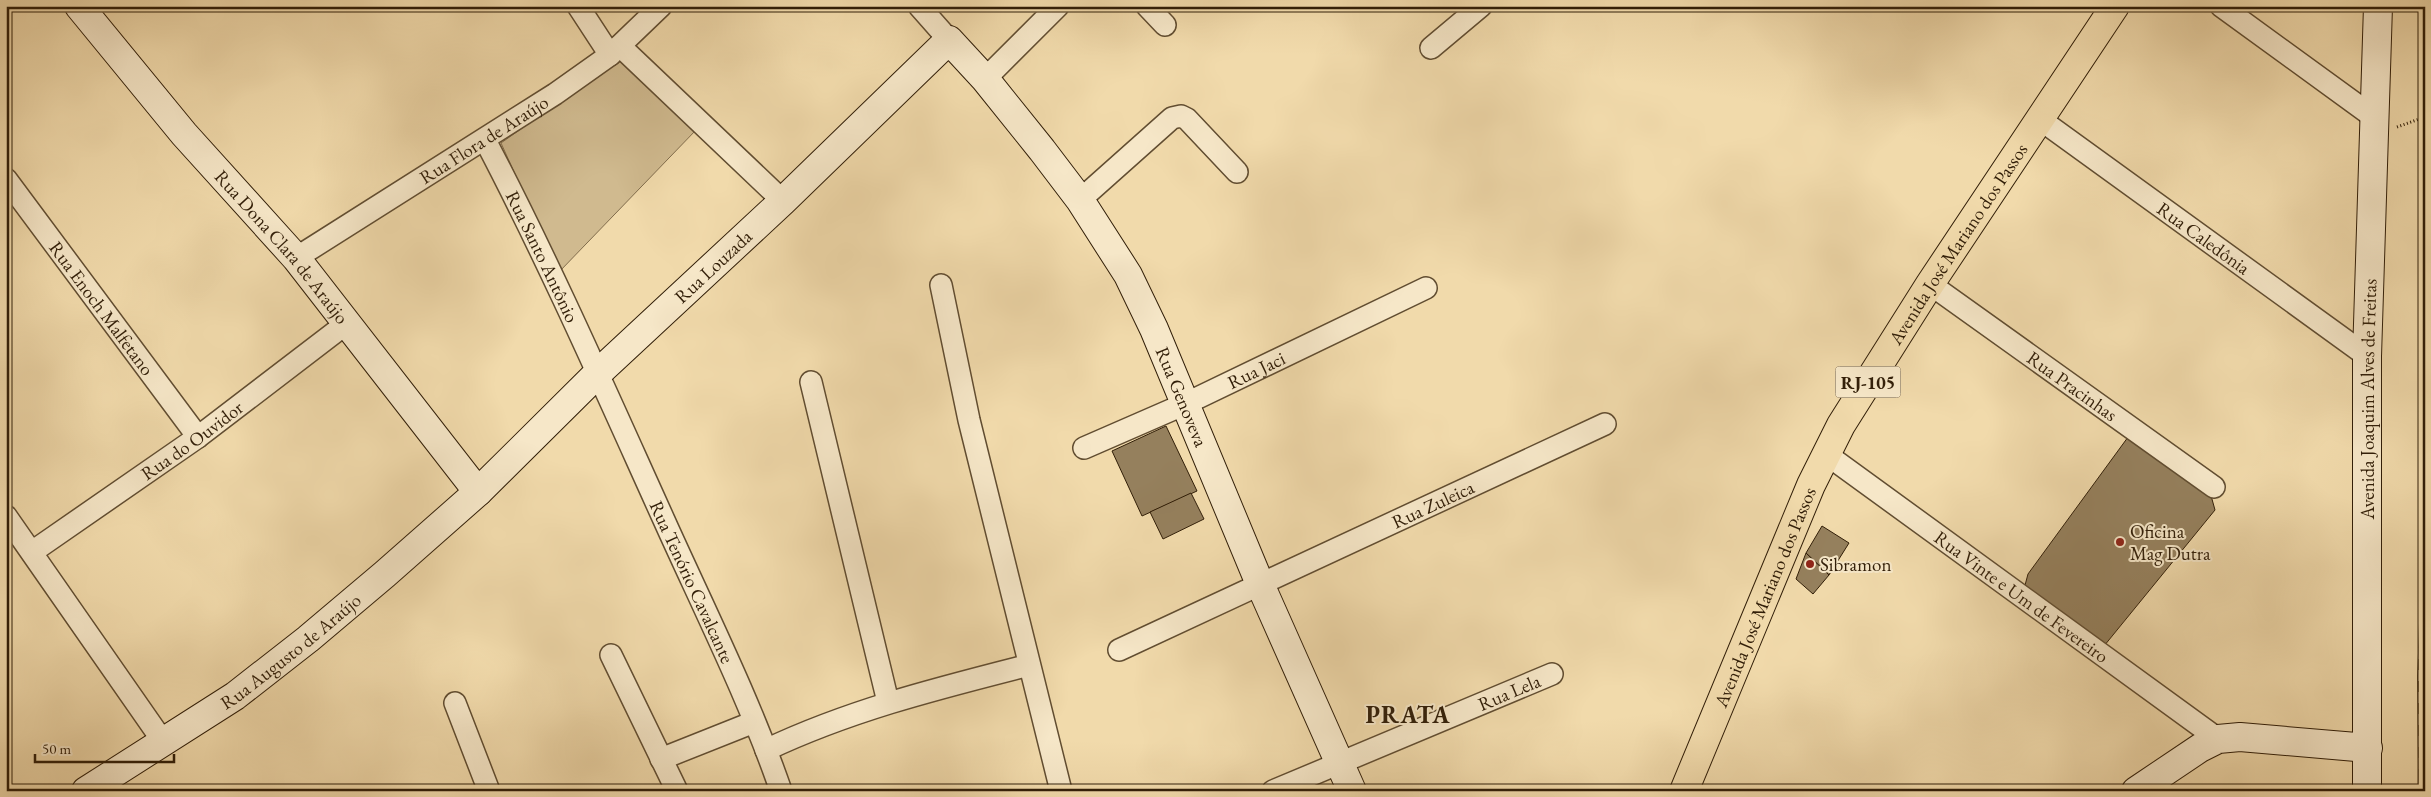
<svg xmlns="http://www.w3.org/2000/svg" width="2431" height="797" viewBox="0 0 2431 797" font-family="'EB Garamond',serif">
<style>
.green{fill:#d0ba8f;stroke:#806c4c}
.building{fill:#95805d;stroke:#311e08}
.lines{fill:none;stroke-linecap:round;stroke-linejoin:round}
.street-casing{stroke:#614d31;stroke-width:24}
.secondary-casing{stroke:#311e08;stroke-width:30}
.primary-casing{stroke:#311e08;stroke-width:30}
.path{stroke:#311e08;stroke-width:3;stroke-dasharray:1 2.5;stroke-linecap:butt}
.street{stroke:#f6e7c8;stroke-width:21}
.secondary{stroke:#f6e7c8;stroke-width:28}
.primary{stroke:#f1daab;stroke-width:28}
.rail-casing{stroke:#311e08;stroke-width:5.5}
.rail{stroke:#f6e7c8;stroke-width:4;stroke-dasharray:11;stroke-linecap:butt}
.poi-dot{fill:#8f2418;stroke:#f6e7c8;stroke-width:2}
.labels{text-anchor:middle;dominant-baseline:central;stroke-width:4;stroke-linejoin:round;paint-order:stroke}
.shield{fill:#f6e7c8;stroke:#6c5a42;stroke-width:1}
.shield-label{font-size:18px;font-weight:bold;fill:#311e08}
.street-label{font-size:19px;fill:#311e08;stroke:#f6e7c8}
.poi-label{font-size:19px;fill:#311e08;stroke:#f6e7c8;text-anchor:start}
.district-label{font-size:24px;font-weight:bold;letter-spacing:1px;fill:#311e08;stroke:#f6e7c8}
</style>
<rect width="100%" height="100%" fill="#f1daab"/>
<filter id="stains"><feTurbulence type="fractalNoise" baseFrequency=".004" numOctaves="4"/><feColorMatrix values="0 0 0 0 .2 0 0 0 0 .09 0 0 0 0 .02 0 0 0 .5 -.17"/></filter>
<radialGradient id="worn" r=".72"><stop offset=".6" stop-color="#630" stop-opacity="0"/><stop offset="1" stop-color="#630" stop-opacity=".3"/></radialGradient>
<polygon class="green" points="619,60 696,130 559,272 501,143"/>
<g class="building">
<polygon points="1166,426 1197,491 1142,516 1112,451"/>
<polygon points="2131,433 2210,492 2215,510 2104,646 2024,589 2028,574"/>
<polygon points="1191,493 1204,519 1163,539 1150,512"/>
<polygon points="1822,526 1849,543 1829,575 1806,553"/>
<polygon points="1806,553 1829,575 1813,594 1796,579"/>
</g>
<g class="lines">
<defs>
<g id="street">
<polyline points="578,6 610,55"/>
<polyline points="919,6 949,40"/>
<polyline points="1147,6 1165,25"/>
<polyline points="2221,6 2375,118"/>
<polyline points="620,46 783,201"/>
<polyline points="1431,48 1481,6"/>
<polyline points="985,79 1058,6"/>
<path id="s1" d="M2041,120L2367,356"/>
<path id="s2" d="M485,140C550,264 606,392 664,520C704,609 749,698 781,791"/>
<path id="s3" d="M6,179L198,437"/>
<polyline points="1080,200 1172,118 1181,116 1187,119 1237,172"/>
<path id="s4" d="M296,258L555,94L610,55L661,6"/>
<path id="s5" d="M1930,284L2214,487"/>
<polyline points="941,285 969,420 1061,791"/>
<polyline points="811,382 888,702"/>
<path id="s6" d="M1084,448L1185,404L1426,288"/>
<path id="s7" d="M1826,454L2218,739"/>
<polyline points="6,516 162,740"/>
<path id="s8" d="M32,552L198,437L347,323"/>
<path id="s9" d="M1119,650L1605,424"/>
<polyline points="611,655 677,791"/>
<polyline points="455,703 489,791"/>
<path d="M766,750C850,710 939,688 1029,665"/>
<polyline points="661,759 754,722"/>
<path id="s10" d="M1273,791L1552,674"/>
</g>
<g id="secondary">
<path id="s11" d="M79,6L184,134L296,258L478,492"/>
<path id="s12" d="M86,791L235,696L308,639L385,574L478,492L598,373L783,201L949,40L985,79L1042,150L1080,200L1128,275L1154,329L1260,584L1352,791"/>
<polyline points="2136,791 2200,748 2218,739 2240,737 2368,748"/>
<path id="s13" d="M2367,791V356L2378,6"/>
</g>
<g id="primary">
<path id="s14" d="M1684,791L1811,485L1841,425L1930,284L2115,6"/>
</g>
</defs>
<use href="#street" class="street-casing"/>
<use href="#secondary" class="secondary-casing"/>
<use href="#primary" class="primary-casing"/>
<polyline class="path" points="2397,127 2425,117"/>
<use href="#street" class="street"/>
<use href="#secondary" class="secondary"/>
<use href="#primary" class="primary"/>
<defs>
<polyline id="rail" points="2421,791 2420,676 2425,524"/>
</defs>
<use href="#rail" class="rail-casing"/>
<use href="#rail" class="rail"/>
</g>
<g class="poi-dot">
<circle cx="2120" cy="542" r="5"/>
<circle cx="1810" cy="564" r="5"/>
</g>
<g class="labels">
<rect class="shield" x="1835.5" y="366.5" width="65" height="31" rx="4"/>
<g class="shield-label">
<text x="1868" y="382">RJ-105</text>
</g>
<g class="street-label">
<text stroke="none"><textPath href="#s4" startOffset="222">Rua Flora de Araújo</textPath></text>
<text stroke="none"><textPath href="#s1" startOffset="201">Rua Caledônia</textPath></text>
<text stroke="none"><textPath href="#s14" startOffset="614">Avenida José Mariano dos Passos</textPath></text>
<text stroke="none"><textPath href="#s11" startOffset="315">Rua Dona Clara de Araújo</textPath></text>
<text stroke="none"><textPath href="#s2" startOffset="130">Rua Santo Antônio</textPath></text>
<text stroke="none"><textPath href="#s12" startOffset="820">Rua Louzada</textPath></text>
<text stroke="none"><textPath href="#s3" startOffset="161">Rua Enoch Malfetano</textPath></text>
<text stroke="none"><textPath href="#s6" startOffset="189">Rua Jaci</textPath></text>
<text stroke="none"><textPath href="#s5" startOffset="175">Rua Pracinhas</textPath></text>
<text stroke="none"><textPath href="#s12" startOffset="1576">Rua Genoveva</textPath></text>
<text stroke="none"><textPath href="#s13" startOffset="392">Avenida Joaquim Alves de Freitas</textPath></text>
<text stroke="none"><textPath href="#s8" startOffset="195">Rua do Ouvidor</textPath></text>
<text stroke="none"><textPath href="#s9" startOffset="346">Rua Zuleica</textPath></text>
<text stroke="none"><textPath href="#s2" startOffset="488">Rua Tenório Cavalcante</textPath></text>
<text stroke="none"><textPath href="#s7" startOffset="242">Rua Vinte e Um de Fevereiro</textPath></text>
<text stroke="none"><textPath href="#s14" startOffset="210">Avenida José Mariano dos Passos</textPath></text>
<text stroke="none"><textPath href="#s12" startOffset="248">Rua Augusto de Araújo</textPath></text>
<text stroke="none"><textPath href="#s10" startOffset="256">Rua Lela</textPath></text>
</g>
<g class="poi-label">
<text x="2130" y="531">Oficina<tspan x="2130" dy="22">Mag Dutra</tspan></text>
<text x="1820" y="564">Sibramon</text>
</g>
<g class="district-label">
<text x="1408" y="714">PRATA</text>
</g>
</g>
<rect width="2431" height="797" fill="none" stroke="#f1daab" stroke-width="25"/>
<rect x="8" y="8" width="2416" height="782" fill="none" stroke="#311e08" stroke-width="2.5"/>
<rect x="12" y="12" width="2406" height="772" fill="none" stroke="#311e08"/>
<path d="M35 754v8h139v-8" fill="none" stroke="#311e08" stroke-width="2.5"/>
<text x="42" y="754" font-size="15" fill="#311e08" stroke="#f6e7c8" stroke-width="4" paint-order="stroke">50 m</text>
<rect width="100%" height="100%" filter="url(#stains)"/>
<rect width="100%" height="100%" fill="url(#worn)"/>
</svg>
